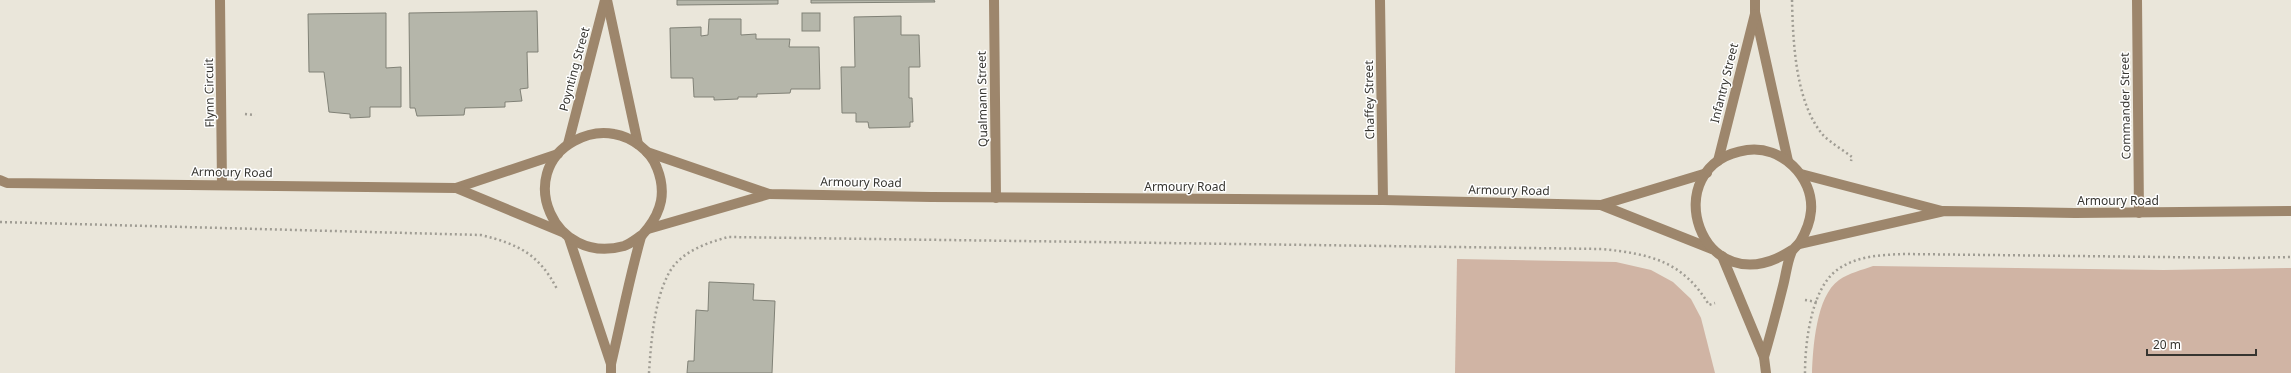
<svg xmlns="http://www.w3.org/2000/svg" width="2291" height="373" viewBox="0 0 2291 373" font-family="'Noto Sans',sans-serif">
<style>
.green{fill:#d0b4a4}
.building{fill:#b5b6aa;stroke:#808176}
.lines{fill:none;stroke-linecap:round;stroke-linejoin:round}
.path{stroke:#a09d94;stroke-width:2.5;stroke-dasharray:2 3;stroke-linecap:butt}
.minor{stroke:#9d866c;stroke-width:10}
.labels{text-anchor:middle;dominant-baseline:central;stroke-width:3;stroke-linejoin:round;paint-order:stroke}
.street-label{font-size:12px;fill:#363530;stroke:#fff}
</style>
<rect width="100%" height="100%" fill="#eae6da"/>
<g class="green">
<polygon points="1457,259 1616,262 1651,270 1673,282 1691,299 1701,318 1715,373 1455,373"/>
<path d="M1873,266L2164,270L2291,268V373H1812C1813,348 1816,296 1839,280C1849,273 1862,270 1873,266Z"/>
</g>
<g class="building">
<polygon points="677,0 778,0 778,4 677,5"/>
<polygon points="811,0 934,0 935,2 811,3"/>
<polygon points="537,11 538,52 527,52 528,88 520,89 522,101 505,102 505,107 465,108 464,115 417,116 415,108 410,108 409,13"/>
<polygon points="386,13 386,68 401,67 401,107 370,107 370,117 350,118 350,114 329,112 324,72 309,72 308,14"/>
<rect x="802" y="13" width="18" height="18"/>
<polygon points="901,16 901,35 919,35 920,67 909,67 909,98 912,98 913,122 910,122 910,127 869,128 868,122 856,122 856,113 842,113 841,67 855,67 854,17"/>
<polygon points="709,19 741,19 741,35 756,34 756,39 790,39 789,47 819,47 820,89 791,89 790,93 757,94 757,97 738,97 738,99 714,100 714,97 694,97 693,78 671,78 670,28 701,27 701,36 708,35"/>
<polygon points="709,282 754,284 753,300 775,301 772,373 687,373 688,361 694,361 696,310 708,311"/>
</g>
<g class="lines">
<g class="path">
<path d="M1792,0C1793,41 1795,102 1823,135C1831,143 1843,150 1852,157L1851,161"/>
<polyline points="245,114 255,115"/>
<path d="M0,222L481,235C518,244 539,254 557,289"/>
<polyline points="1805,300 1817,302"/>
<path d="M649,373C651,342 655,283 678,261C692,248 710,242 728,237L1602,249C1650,254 1683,261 1709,305L1715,303"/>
<path d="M1805,373C1805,343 1811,289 1837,270C1856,256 1880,255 1903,254L2248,258L2291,257"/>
</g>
<g class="minor">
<polyline points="220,0 222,185"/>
<polyline points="607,0 638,144"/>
<polyline points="994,0 996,198"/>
<polyline points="1380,0 1383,200"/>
<polyline points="1755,0 1755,12 1788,161"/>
<polyline points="2137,0 2139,213"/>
<polyline points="568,144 605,0"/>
<polyline points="647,152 769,194 931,197 1383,200 1601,205 1707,173"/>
<polyline points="1718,161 1755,14"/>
<polyline points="1801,174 1942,211"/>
<polyline points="0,180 7,183 456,188 558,154"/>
<polyline points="456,188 562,232"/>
<polyline points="1601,205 1712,249"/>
<polyline points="648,229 769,194"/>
<polyline points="569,238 611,364"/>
<polyline points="1799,244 1944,211 2075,213 2291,211"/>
<polyline points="1722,256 1764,357 1766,373"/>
<path d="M1764,357C1771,333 1777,310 1783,286C1786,275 1787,262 1792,251C1794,248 1798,245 1800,242C1806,232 1810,223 1811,211C1814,177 1781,145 1747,150C1653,164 1700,310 1792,250"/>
<path d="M611,373V364C621,322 629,279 641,237C643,233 646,231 648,228C655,219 659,211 661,201C663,190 661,178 657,168C651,151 632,137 614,134C599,131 587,134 574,141C515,173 553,266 624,246C630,244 636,239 642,235"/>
</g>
</g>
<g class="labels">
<g class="street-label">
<text transform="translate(574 69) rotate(-75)">Poynting Street</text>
<text transform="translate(1724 83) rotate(-76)">Infantry Street</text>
<text transform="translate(209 93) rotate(-91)">Flynn Circuit</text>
<text transform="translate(982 99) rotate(-91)">Qualmann Street</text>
<text transform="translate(1369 100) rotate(-91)">Chaffey Street</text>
<text transform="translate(2125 106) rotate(-91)">Commander Street</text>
<text transform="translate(232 172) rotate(1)">Armoury Road</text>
<text transform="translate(861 182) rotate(1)">Armoury Road</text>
<text x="1185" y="186">Armoury Road</text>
<text transform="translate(1509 190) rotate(1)">Armoury Road</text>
<text x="2118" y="200">Armoury Road</text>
</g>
</g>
<path d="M2147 349v6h109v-6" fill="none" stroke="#363530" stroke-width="2"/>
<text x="2153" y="349" font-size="12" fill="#363530" stroke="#ffffff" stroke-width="3" paint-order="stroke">20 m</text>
</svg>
